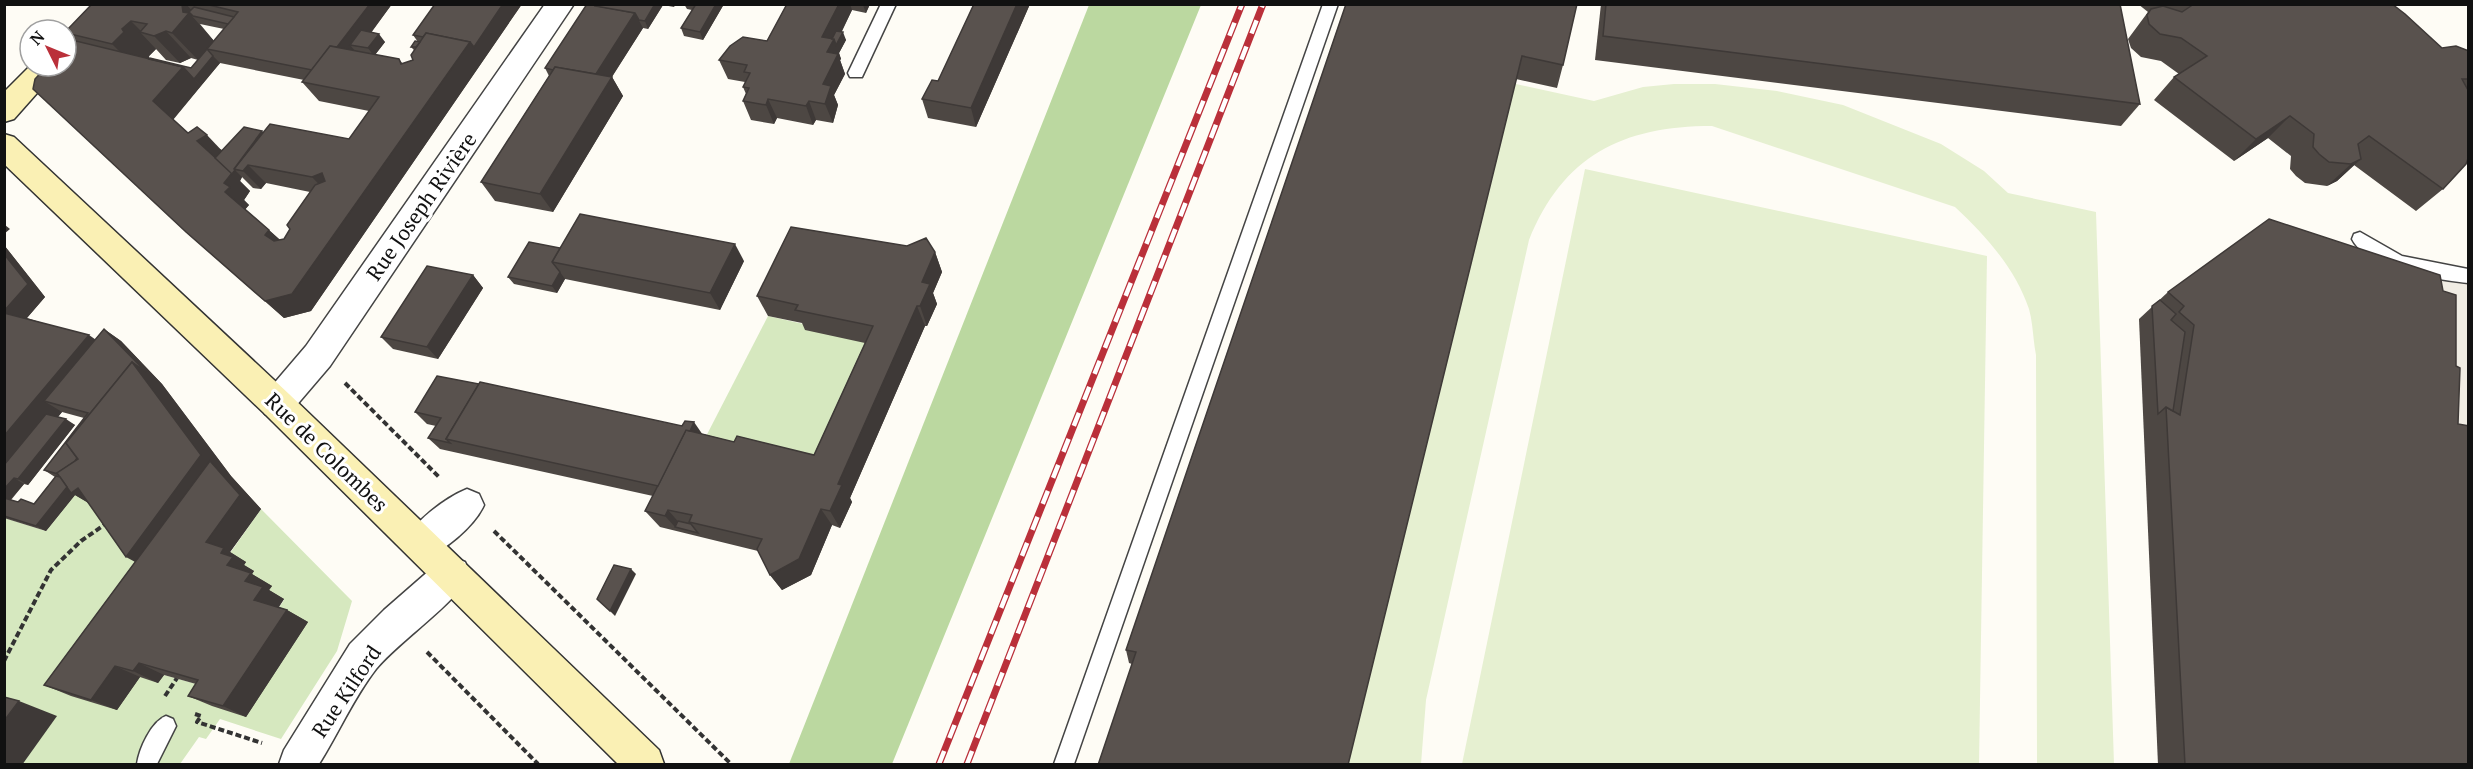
<svg xmlns="http://www.w3.org/2000/svg" width="2473" height="769" viewBox="0 0 2473 769" font-family="'PT Serif',serif">
<style>
.green{fill:#d6e8bf}
.forest{fill:#bbd8a0}
.pitch{fill:#e6f0d1}
.plaza{fill:#f0ece3}
.lines{fill:none;stroke-linecap:round;stroke-linejoin:round}
.lane-casing{stroke:#444;stroke-width:3}
.street-casing{stroke:#444;stroke-width:3}
.secondary-casing{stroke:#333;stroke-width:3}
.path{stroke:#333;stroke-width:4;stroke-dasharray:6 3;stroke-linecap:butt}
.lane{fill:#fff;fill-rule:evenodd}
.street{fill:#fff;fill-rule:evenodd}
.secondary{fill:#faf0b4;fill-rule:evenodd}
.rail-casing{stroke:#ba303a;stroke-width:7}
.rail{stroke:#fff;stroke-width:4.5;stroke-dasharray:14;stroke-linecap:butt}
.wall{fill:#4d4743;fill-rule:evenodd}
.shaded-wall{fill:#3e3937}
.building{fill:#59524e;stroke:#3e3937;stroke-width:1.5}
.labels{text-anchor:middle;dominant-baseline:central;stroke-width:6;stroke-linejoin:round;paint-order:stroke}
.street-label{font-size:21px;fill:#111;stroke:#fff}
</style>
<rect width="100%" height="100%" fill="#fefcf5"/>
<g class="green">
<polygon points="768,316 808,325 881,346 825,472 700,448"/>
<polygon points="99,464 159,575 140,677 164,675 222,691 284,600 249,578 254,571 228,556 261,509 352,601 337,651 281,739 220,719 206,739 199,737 180,764 22,764 5,699 5,518 46,531"/>
</g>
<polygon class="forest" points="1089,5 1201,5 892,764 789,764"/>
<g class="pitch">
<path d="M1507,82L1594,101L1643,87L1674,84H1715L1777,91L1843,105L1941,144L1984,171L2008,193L2096,212L2114,764H2037L2036,355C2033,340 2033,323 2029,309C2015,268 1986,236 1955,207L1712,126C1622,126 1563,156 1529,240L1426,700L1421,764H1334Z"/>
<polygon points="1585,169 1987,256 1979,764 1462,764"/>
</g>
<polygon class="plaza" points="2429,276 2468,283 2468,616"/>
<g class="lines">
<defs>
<g id="lane">
<polygon points="881,4 896,4 862,77 850,77 848,73"/>
<polygon points="1323,4 1338,4 1074,764 1054,764"/>
<path d="M2360,232L2402,256L2468,269V283C2438,280 2367,269 2352,239L2354,234Z"/>
<path d="M166,716L173,719L176,726L157,764H137C139,749 151,722 166,716Z"/>
</g>
<g id="street">
<polygon points="545,4 574,4 330,366 289,414 277,419 265,414 260,404 265,394 306,346"/>
<path d="M467,489L479,494L484,505C474,527 443,552 421,560L409,556L403,544C413,522 445,498 467,489Z"/>
<path d="M452,557L465,562L470,574C457,603 400,640 376,669C354,697 338,734 319,764H279L284,750L350,644L384,610L439,562Z"/>
</g>
<g id="secondary">
<polygon points="30,66 61,66 14,119 4,122 4,92"/>
<polygon points="4,134 14,137 289,394 659,750 664,764 618,764 265,414 4,164"/>
</g>
</defs>
<use href="#lane" class="lane-casing"/>
<use href="#street" class="street-casing"/>
<use href="#secondary" class="secondary-casing"/>
<g class="path">
<polyline points="345,383 440,478"/>
<polyline points="494,531 731,764"/>
<polyline points="427,652 538,764"/>
<polyline points="4,661 51,570 81,541 107,523"/>
<polyline points="165,696 177,678"/>
<polyline points="195,714 201,716 197,722 262,743"/>
</g>
<use href="#lane" class="lane"/>
<use href="#street" class="street"/>
<use href="#secondary" class="secondary"/>
<defs>
<g id="rail">
<polyline points="939,764 1242,4"/>
<polyline points="967,764 1263,4"/>
</g>
</defs>
<use href="#rail" class="rail-casing"/>
<use href="#rail" class="rail"/>
</g>
<g class="wall">
<path d="M92,4H392L371,33L385,42L375,55L399,59L403,64L413,60L414,50L411,47L418,42L413,35L522,4L311,311L284,318L186,232L72,40L66,34V31ZM200,24L224,29L214,41ZM156,49L166,60L180,63L191,58L198,60L191,68L149,58V56ZM220,63L304,80L302,82L319,101L369,111L349,139L264,132L222,150L188,133L173,119ZM242,177L253,188L261,189L266,183L310,192L290,229L284,239L280,240L245,209L249,205L244,200L250,191L240,181Z"/>
<polygon points="596,4 676,4 674,7 663,5 648,29 643,28 612,77 623,96 553,212 495,201 481,182 549,76 545,68"/>
<polygon points="684,4 724,4 703,40 684,36 681,28 692,10 687,9"/>
<polygon points="787,4 870,4 866,13 852,10 841,32 846,40 839,53 841,59 840,60 845,74 834,95 838,105 833,123 816,120 813,125 777,118 774,124 751,120 743,101 746,94 743,87 745,82 728,79 719,60 767,41"/>
<polygon points="974,4 1030,4 976,127 928,118 922,99 938,81"/>
<polygon points="1346,4 1563,65 1557,88 1516,79 1132,664 1129,663 1126,650"/>
<polygon points="1601,4 2120,4 2140,104 2121,126 1595,60"/>
<polygon points="2138,4 2392,4 2442,48 2469,51 2469,88 2467,89 2443,189 2416,211 2354,165 2337,181 2327,186 2305,183 2296,176 2290,169 2291,156 2268,138 2234,161 2154,100 2174,77 2179,74 2161,61 2141,57 2131,48 2128,39 2148,12"/>
<path d="M4,245L45,297L27,318L95,340L104,329L121,341L162,384L231,476L261,509L230,552L246,562L244,565L254,571L252,574L272,586L269,590L284,599L279,607L287,610L308,622L246,717L212,706L188,696L196,684L164,675L158,683L140,677L117,710L71,696L44,685L135,562L89,503L75,495L46,531L4,518ZM62,412L84,418L44,470L55,477L34,504L18,502L11,500L24,484L28,485L75,425L58,417Z"/>
<polygon points="560,248 744,261 720,310 565,279 557,293 514,284 508,277"/>
<polygon points="935,252 942,272 933,293 937,304 927,326 925,326 850,498 852,502 840,528 832,525 811,575 782,590 770,575 758,551 660,527 645,511 653,496 440,449 428,438 436,426 427,424 415,412 703,434 734,442 814,455 865,343 805,330 802,323 768,316 757,296"/>
<polygon points="473,275 483,288 438,359 393,349 381,337"/>
<polygon points="2168,292 2456,366 2469,765 2158,765 2139,319"/>
</g>
<g class="shaded-wall">
<polygon points="166,4 186,4 194,13 192,16 214,41 198,60 172,33"/>
<polygon points="370,4 392,4 360,47 350,45 356,52 319,71"/>
<polygon points="503,4 522,4 311,311 284,318 265,301 470,42"/>
<polygon points="655,4 663,5 648,29 645,21"/>
<polygon points="716,4 724,4 703,40 700,32"/>
<polygon points="839,4 850,4 852,10 836,44 843,32 846,40 839,53 841,59 840,60 845,74 834,95 838,105 833,123 825,104 823,84 822,37"/>
<polygon points="864,4 870,4 866,13 863,5"/>
<polygon points="1017,4 1030,4 976,127 971,108"/>
<polygon points="635,13 643,28 602,92 594,78"/>
<polygon points="131,21 143,33 140,32 156,49 149,56 150,60 139,71 112,44 122,29"/>
<polygon points="166,31 191,58 180,63 154,36"/>
<polygon points="379,34 385,42 374,56 368,48"/>
<polygon points="213,56 220,63 201,86 194,79"/>
<polygon points="183,67 201,86 173,120 153,101"/>
<polygon points="612,77 623,96 553,212 540,194"/>
<polygon points="768,99 777,118 774,124 766,105"/>
<polygon points="809,101 816,120 813,125 806,106"/>
<polygon points="2290,116 2268,138 2234,161 2256,139"/>
<polygon points="262,131 269,138 248,165 266,183 261,189 243,171 235,170"/>
<polygon points="207,135 225,154 216,160 197,141"/>
<polygon points="2361,159 2337,181 2327,186 2351,164"/>
<polygon points="235,170 242,177 240,181 250,191 244,200 249,205 244,211 225,192 224,183"/>
<polygon points="322,173 339,191 329,195 312,177"/>
<polygon points="4,222 6,224 5,225 10,229 4,234"/>
<polygon points="269,230 288,247 284,252 265,235"/>
<polygon points="735,244 744,261 720,310 710,293"/>
<polygon points="4,245 45,297 19,327 4,317"/>
<polygon points="935,252 942,272 933,293 937,304 927,326 920,306 922,282"/>
<polygon points="560,272 565,279 557,293 552,286"/>
<polygon points="473,275 483,288 438,359 427,347"/>
<polygon points="917,306 925,326 850,498 852,502 840,528 830,511 838,484"/>
<polygon points="104,329 121,341 162,384 231,476 261,509 230,552 246,562 244,565 254,571 252,574 272,586 269,590 284,599 275,612 159,575 126,557 105,513 75,495 46,531 36,526 143,377"/>
<polygon points="89,335 112,351 44,401 62,412 4,482 4,436"/>
<polygon points="66,419 75,425 28,485 18,479"/>
<polygon points="694,422 705,438 661,487"/>
<polygon points="14,478 24,484 9,501 4,499 4,489"/>
<polygon points="821,509 832,525 811,575 782,590 770,575"/>
<polygon points="668,510 682,526 675,527 665,516"/>
<polygon points="631,569 636,574 615,616 610,611"/>
<polygon points="287,610 308,622 246,717 223,706"/>
<polygon points="139,663 164,675 158,683 133,671"/>
<polygon points="115,666 140,677 117,710 91,700"/>
<polygon points="19,701 57,716 22,765 4,765 4,721"/>
</g>
<g class="building">
<polygon points="92,4 181,4 182,5 183,12 189,13 172,33 166,31 154,36 140,32 147,24 131,21 122,29 124,32 112,44 66,33 66,31"/>
<polygon points="205,4 370,4 337,47 330,46 312,70 207,49 238,12"/>
<polygon points="435,4 503,4 474,47 470,42 426,33 423,37 413,35"/>
<polygon points="587,4 635,13 596,74 555,67 553,70 545,68"/>
<polygon points="596,4 655,4 645,21 639,20 635,13 595,6"/>
<polygon points="696,4 716,4 700,32 681,28"/>
<polygon points="787,4 839,4 822,37 834,39 827,52 838,54 823,84 831,86 825,104 809,101 806,106 768,99 766,105 743,101 749,88 743,87 750,73 744,72 747,65 719,60 730,46 743,37 767,41"/>
<polygon points="974,4 1017,4 971,108 922,99 932,80 938,81"/>
<polygon points="1346,4 1577,4 1563,65 1522,56 1348,765 1098,765 1136,652 1126,650"/>
<polygon points="1606,4 2120,4 2140,104 1603,36"/>
<polygon points="2189,4 2392,4 2405,14 2442,48 2456,46 2469,51 2469,79 2462,79 2469,92 2469,156 2466,164 2443,189 2369,136 2358,144 2361,159 2351,164 2329,162 2319,154 2313,147 2314,134 2290,116 2256,139 2174,77 2207,56 2181,38 2160,34 2149,24 2147,15 2151,9 2163,6 2182,12 2191,6"/>
<polygon points="194,7 234,17 228,24 193,16 189,12"/>
<polygon points="361,30 379,34 368,48 350,45"/>
<polygon points="836,31 843,32 836,45 834,39 832,39"/>
<polygon points="426,33 470,42 292,294 265,301 186,232 33,89 35,79 47,66 66,66 66,46 72,40 183,67 153,101 188,133 197,127 207,135 197,141 232,173 224,183 230,187 225,192 269,230 265,235 274,241 284,239 290,229 287,225 315,185 325,181 322,173 312,177 248,165 243,171 234,169 270,124 349,139 379,97 302,82 330,46 399,59 401,64 413,60 411,55"/>
<polygon points="415,41 420,42 416,47 411,47"/>
<polygon points="207,49 213,56 194,79 183,67 149,59 150,58 191,68"/>
<polygon points="555,67 612,77 540,194 481,182"/>
<polygon points="244,127 262,131 234,169 235,170 232,174 215,158"/>
<polygon points="580,214 735,244 710,293 552,262"/>
<polygon points="2269,219 2440,275 2443,291 2456,295 2456,366 2460,368 2458,424 2469,426 2469,765 2185,765 2166,407 2180,415 2194,325 2179,312 2184,306 2168,292"/>
<polygon points="791,227 907,246 926,238 935,252 922,282 930,284 920,306 917,306 838,484 842,485 830,511 821,509 799,559 770,575 757,549 762,539 689,522 692,515 668,510 665,516 645,511 686,430 734,442 737,436 814,455 873,326 795,310 798,305 757,296"/>
<polygon points="529,242 560,248 552,262 560,272 552,286 508,277"/>
<polygon points="4,254 28,284 4,311"/>
<polygon points="427,266 473,275 427,347 381,337"/>
<polygon points="2160,300 2176,314 2171,320 2185,332 2173,411 2166,407 2158,414 2152,306"/>
<polygon points="4,313 89,335 4,436"/>
<polygon points="104,329 146,372 132,362 66,443 77,458 75,461 57,473 58,474 44,470 88,413 44,401"/>
<polygon points="132,362 201,455 126,557 78,488 71,493 57,473 78,459 66,443"/>
<polygon points="437,376 479,384 446,439 450,443 428,438 441,418 415,412"/>
<polygon points="480,382 682,426 685,421 694,422 690,431 686,430 658,486 446,439"/>
<polygon points="46,414 66,419 18,479 14,478 4,489 4,465"/>
<polygon points="210,461 240,495 206,542 224,548 221,553 233,557 227,565 251,573 245,581 263,587 254,600 287,610 223,706 188,696 198,680 139,663 133,671 115,666 91,700 44,685"/>
<polygon points="56,476 60,477 67,487 36,526 4,516 4,498 18,502 21,499 34,504"/>
<polygon points="678,521 691,524 698,533 675,527"/>
<polygon points="614,565 631,569 610,611 597,599"/>
<polygon points="4,697 19,701 4,721"/>
</g>
<g class="labels">
<g class="street-label">
<text transform="translate(421 206) rotate(-55)">Rue Joseph Rivière</text>
<text transform="translate(327 452) rotate(44)">Rue de Colombes</text>
<text transform="translate(346 691) rotate(-56)">Rue Kilford</text>
</g>
</g>
<rect width="2473" height="769" fill="none" stroke="#111111" stroke-width="12"/>
<g transform="translate(48 48) rotate(313)"><circle r="28" fill="#ffffff" stroke="#a0a0a0" stroke-width="1.5"/>
<path d="M0-4.5L10 22L0 15L-10 22Z" fill="#ba303a"/>
<text y="-9" font-size="16" font-weight="bold" text-anchor="middle" fill="#111111">N</text>
</g>
</svg>
